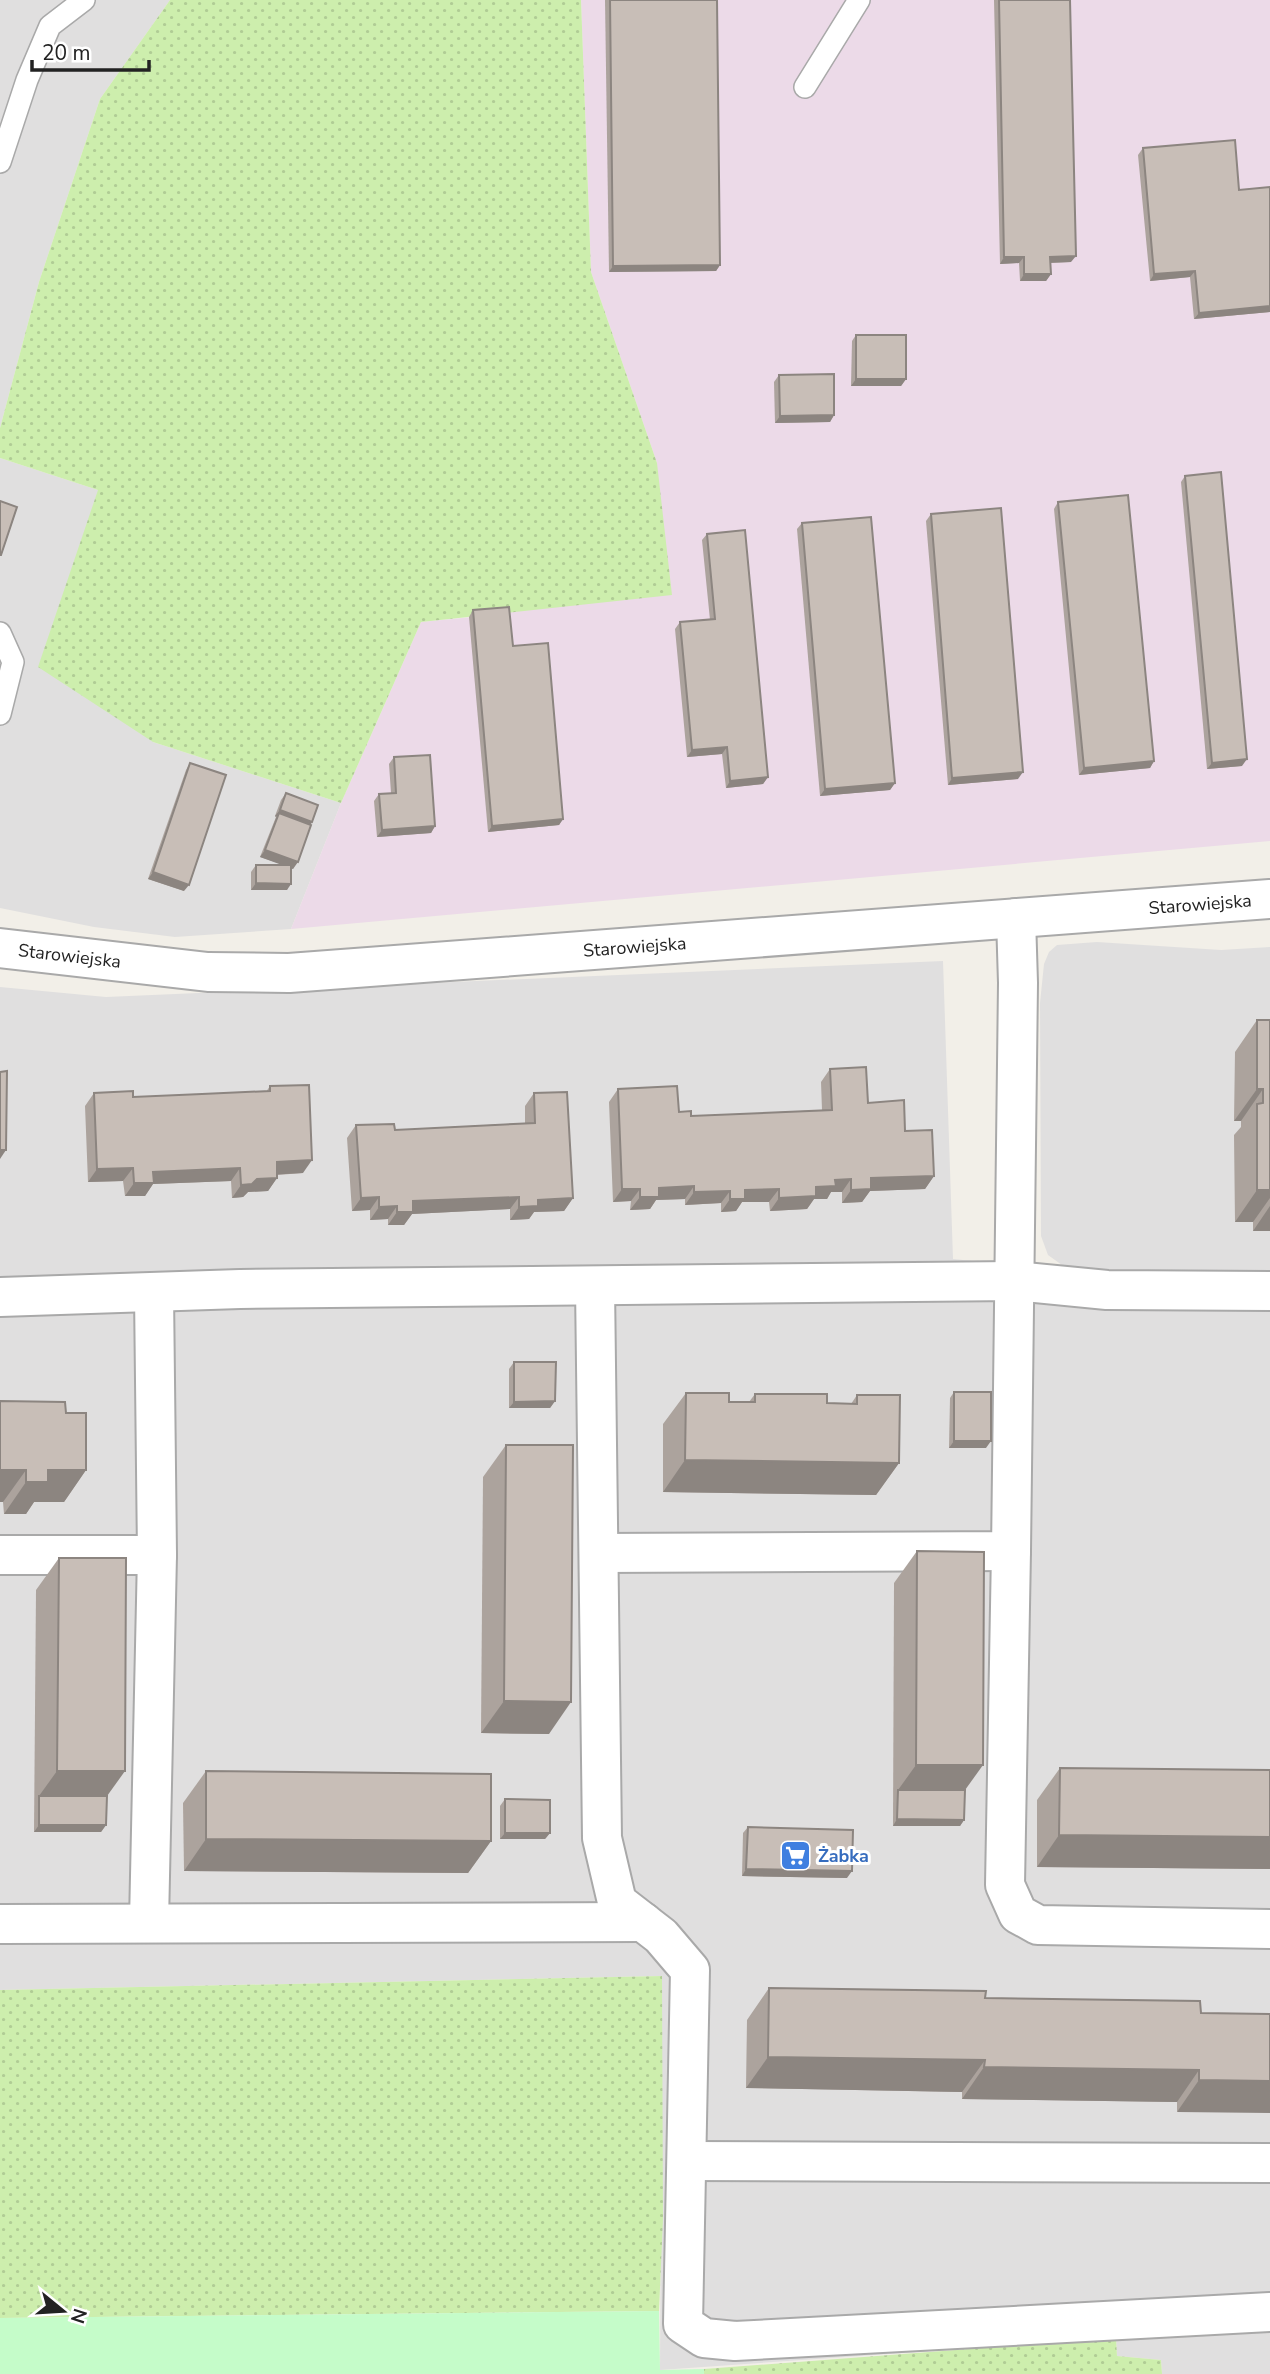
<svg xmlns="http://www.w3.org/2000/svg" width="1270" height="2374" viewBox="0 0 1270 2374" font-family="'Nunito Sans',sans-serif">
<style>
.residential{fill:#e0dfdf}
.industrial{fill:#ecdae8}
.grass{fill:url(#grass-dots)}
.park{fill:#c5fcc9}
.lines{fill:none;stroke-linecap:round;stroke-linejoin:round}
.lane-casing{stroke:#a9a9a9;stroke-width:24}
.street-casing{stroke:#a9a9a9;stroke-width:42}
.lane{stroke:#fff;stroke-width:21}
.street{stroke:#fff;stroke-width:38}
.wall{fill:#aca39d}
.shaded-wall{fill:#8c8580}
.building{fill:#c8beb7;stroke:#8c8580;stroke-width:2}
.labels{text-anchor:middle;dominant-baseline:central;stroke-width:6;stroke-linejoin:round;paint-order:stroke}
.street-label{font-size:18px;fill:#222;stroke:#fff}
.shop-label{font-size:18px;font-weight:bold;fill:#366cbe;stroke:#fff;text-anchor:start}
</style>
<defs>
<pattern id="grass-dots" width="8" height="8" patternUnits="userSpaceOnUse" patternTransform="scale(1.75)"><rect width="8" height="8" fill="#cdeead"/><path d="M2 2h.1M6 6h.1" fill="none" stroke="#b0cc95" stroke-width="1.8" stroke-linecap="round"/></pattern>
</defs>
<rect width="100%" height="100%" fill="#f2efe8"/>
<g class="residential">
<polygon points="0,0 170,0 100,99 39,282 0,428"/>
<polygon points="0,458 98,490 153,742 341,803 291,929 175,937 94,927 0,908"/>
<polygon points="1097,942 1221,950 1270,947 1270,2374 1162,2374 1161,2360 1117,2356 1116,2338 660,2370 662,1976 0,1990 0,987 106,997 943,961 953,1259 1069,1270 1048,1255 1041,1236 1040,1003 1044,964 1049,952 1057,945"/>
</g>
<polygon class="industrial" points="581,0 1270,0 1270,841 291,929 341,803 421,622 505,614 657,463 591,272"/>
<g class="grass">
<polygon points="170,0 581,0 591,272 657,463 672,595 421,622 341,803 153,742 38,667 98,490 0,458 0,428 39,282 100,99"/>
<polygon points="662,1976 663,2218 659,2311 0,2318 0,1990"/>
<polygon points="1116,2338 1117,2356 1161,2360 1162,2374 704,2374 704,2369"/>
</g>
<polygon class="park" points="659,2311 660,2370 704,2369 704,2374 0,2374 0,2318"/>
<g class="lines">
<defs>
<g id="lane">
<polyline points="805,87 859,0"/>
<polyline points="0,162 27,80 50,26 84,0"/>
<polyline points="0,633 13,662 0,714"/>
</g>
<g id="street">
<path id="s1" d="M0,948L208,972L289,973L1270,899"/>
<polyline points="595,1286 602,1838 617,1902 661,1936 690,1970 683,2324 704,2338 735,2341 1270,2312"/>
<polyline points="0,1297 240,1289 1014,1281 1107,1290 1270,1291"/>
<polyline points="1011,1551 1005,1885 1018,1914 1038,1925 1270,1929"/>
<polyline points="599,1553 1011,1551 1018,983 1016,918"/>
<polyline points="0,1555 157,1555"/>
<polyline points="149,1922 157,1555 154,1293"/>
<polyline points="0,1924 643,1922"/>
<polyline points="687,2161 1270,2163"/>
</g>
</defs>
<use href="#lane" class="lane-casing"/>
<use href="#street" class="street-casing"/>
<use href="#lane" class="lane"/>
<use href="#street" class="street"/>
</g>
<g class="wall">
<polygon points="605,0 717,0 720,265 716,271 609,272"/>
<polygon points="994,0 1070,0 1071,262 1050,263 1051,274 1046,281 1020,281 1019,263 1000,264"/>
<polygon points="1143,148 1239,190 1270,312 1194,319 1190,277 1150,281 1138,155"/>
<polygon points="856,335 906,379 901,386 851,386 852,341"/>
<polygon points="779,375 834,415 830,422 775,423 774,382"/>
<polygon points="1185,476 1242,766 1207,769 1181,482"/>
<polygon points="1058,502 1154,761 1150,768 1079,775 1054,509"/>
<polygon points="931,514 1018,779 948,785 926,521"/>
<polygon points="802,523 895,783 890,790 820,796 797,529"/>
<polygon points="707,534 768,777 763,784 726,788 722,754 687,757 675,629 680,622 710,620 702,540"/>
<polygon points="473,610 513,646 563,819 559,825 488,832 469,617"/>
<polygon points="394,757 435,826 431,833 377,837 374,801 379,794 391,793 389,764"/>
<polygon points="190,763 184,891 148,879 186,770"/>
<polygon points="286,793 312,822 293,869 291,868 287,890 251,890 251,872 256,865 284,865 260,857 276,817 275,816 281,800"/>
<polygon points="1270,1019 1270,1231 1253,1231 1253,1222 1235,1222 1234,1135 1241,1127 1241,1121 1234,1121 1235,1052 1257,1020"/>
<polygon points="830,1069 868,1103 905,1131 934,1176 925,1189 870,1191 862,1202 842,1203 842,1192 831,1192 827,1199 814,1199 807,1209 770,1211 769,1202 742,1202 736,1211 721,1212 721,1203 685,1205 685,1199 656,1200 650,1209 630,1210 631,1201 613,1202 609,1102 618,1089 691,1116 822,1110 821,1082"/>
<polygon points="270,1086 303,1173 277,1175 277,1178 268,1191 248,1192 243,1197 232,1198 231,1181 153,1184 145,1196 125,1196 123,1181 88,1182 85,1106 94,1093 133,1097 266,1092"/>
<polygon points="534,1093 573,1198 564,1211 534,1212 529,1219 510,1220 510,1209 412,1214 404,1225 388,1225 388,1219 370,1220 370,1210 352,1211 347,1138 356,1125 395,1130 525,1123 525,1106"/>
<polygon points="514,1362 555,1401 550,1408 509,1408 509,1369"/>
<polygon points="954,1392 986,1448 949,1448 950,1398"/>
<polygon points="686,1393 729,1402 749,1402 755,1394 827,1403 851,1404 857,1395 899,1463 876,1495 663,1492 663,1424"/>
<polygon points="0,1401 66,1413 86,1470 64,1502 34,1502 26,1514 4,1514 3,1502 0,1502"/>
<polygon points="506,1445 549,1734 481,1733 483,1477"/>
<polygon points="917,1551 965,1790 964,1820 960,1826 893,1826 894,1583"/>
<polygon points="59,1558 107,1796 106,1825 101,1832 34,1832 36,1590"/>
<polygon points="1060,1768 1270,1770 1270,1869 1037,1867 1037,1800"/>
<polygon points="206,1771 491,1841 468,1873 184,1871 183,1803"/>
<polygon points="505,1799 550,1833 545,1839 500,1839 500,1806"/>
<polygon points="748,1827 847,1878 742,1876 743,1833"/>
<polygon points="769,1988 985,1998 1201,2013 1270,2014 1177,2112 1177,2102 962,2099 962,2092 746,2088 747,2020"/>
</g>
<g class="shaded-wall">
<polygon points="1076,256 1071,262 1045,263 1050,257"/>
<polygon points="1004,257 1024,257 1019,263 1000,264"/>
<polygon points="720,265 716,271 609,272 613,266"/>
<polygon points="1195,271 1190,277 1150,281 1154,274"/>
<polygon points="1024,274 1051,274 1046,281 1020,281"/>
<polygon points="1270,306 1270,312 1194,319 1199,313"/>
<polygon points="856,379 906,379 901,386 851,386"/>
<polygon points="834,415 830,422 775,423 780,416"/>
<polygon points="727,747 722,754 687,757 692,750"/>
<polygon points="1247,759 1242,766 1207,769 1212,763"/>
<polygon points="1154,761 1150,768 1079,775 1084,768"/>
<polygon points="1023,772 1018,779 948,785 952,778"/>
<polygon points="768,777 763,784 726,788 730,781"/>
<polygon points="895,783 890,790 820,796 825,789"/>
<polygon points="280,810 312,822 307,829 279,813 276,817 275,816"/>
<polygon points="563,819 559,825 488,832 492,826"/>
<polygon points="435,826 431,833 377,837 382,830"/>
<polygon points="265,850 298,862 293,869 260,857"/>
<polygon points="153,872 189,885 184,891 148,879"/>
<polygon points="256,883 291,884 287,890 251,890"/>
<polygon points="1257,1089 1263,1089 1241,1121 1234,1121"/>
<polygon points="0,1150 6,1150 0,1159"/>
<polygon points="312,1160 303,1173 268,1175 277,1162"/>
<polygon points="133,1168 123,1181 88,1182 97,1169"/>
<polygon points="240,1168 231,1181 153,1184 145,1196 125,1196 134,1183 153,1172"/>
<polygon points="934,1176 925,1189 870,1191 862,1202 842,1203 851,1190 871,1178"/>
<polygon points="277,1178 268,1191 248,1192 243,1197 232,1198 241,1185 257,1179"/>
<polygon points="851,1179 842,1192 831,1192 827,1199 814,1199 807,1209 770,1211 779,1198 835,1180"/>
<polygon points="694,1186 685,1199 656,1200 650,1209 630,1210 640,1197 659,1188"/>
<polygon points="622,1189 640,1189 631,1201 613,1202"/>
<polygon points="779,1189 769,1202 742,1202 736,1211 721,1212 730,1199 745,1190"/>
<polygon points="1257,1190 1270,1190 1270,1198 1253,1222 1235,1222"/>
<polygon points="730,1191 721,1203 685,1205 694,1192"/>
<polygon points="379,1197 370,1210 352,1211 361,1198"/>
<polygon points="519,1197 510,1209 412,1214 404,1225 388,1225 397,1212 413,1201"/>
<polygon points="573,1198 564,1211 534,1212 529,1219 510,1220 519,1207 538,1200"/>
<polygon points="397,1206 388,1219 370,1220 379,1207"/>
<polygon points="1270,1206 1270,1231 1253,1231"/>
<polygon points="555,1401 550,1408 509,1408 514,1402"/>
<polygon points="954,1441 991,1441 986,1448 949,1448"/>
<polygon points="685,1460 899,1463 876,1495 663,1492"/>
<polygon points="0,1470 26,1470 3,1502 0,1502"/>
<polygon points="48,1470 86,1470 64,1502 34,1502 26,1514 4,1514 26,1482"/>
<polygon points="504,1701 571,1702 549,1734 481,1733"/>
<polygon points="916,1765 983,1765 960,1797 898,1790"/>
<polygon points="57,1771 125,1771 102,1803 39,1796"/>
<polygon points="897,1819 964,1820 960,1826 893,1826"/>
<polygon points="39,1825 106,1825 101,1832 34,1832"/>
<polygon points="505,1833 550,1833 545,1839 500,1839"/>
<polygon points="1059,1835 1270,1837 1270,1869 1037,1867"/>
<polygon points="206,1839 491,1841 468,1873 184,1871"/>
<polygon points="746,1869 852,1871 847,1878 742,1876"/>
<polygon points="768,2057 985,2060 962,2092 746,2088"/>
<polygon points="984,2067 1199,2070 1177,2102 962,2099"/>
<polygon points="1199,2080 1270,2081 1270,2113 1177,2112"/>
</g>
<g class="building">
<polygon points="610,0 717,0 720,265 613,266"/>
<polygon points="999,0 1070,0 1076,256 1050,257 1051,274 1024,274 1024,257 1004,257"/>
<polygon points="1235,140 1239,190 1270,187 1270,306 1199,313 1195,271 1154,274 1143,148"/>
<rect x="856" y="335" width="50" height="44"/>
<polygon points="834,374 834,415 780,416 779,375"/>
<polygon points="1221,472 1247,759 1212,763 1185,476"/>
<polygon points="1128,495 1154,761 1084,768 1058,502"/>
<polygon points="0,501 17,507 1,555 0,555"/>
<polygon points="1001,508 1023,772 952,778 931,514"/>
<polygon points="871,517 895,783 825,789 802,523"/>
<polygon points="745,530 768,777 730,781 727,747 692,750 680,622 715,619 707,534"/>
<polygon points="509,607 513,646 548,643 563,819 492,826 473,610"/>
<polygon points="430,755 435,826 382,830 379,794 396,793 394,757"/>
<polygon points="190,763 226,775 189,885 153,872"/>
<polygon points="286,793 318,805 312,822 280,810"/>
<polygon points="279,813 311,825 298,862 265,850"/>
<polygon points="256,865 291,865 291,884 256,883"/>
<polygon points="1257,1020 1270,1020 1270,1190 1257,1190 1257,1104 1263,1103 1263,1089 1257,1089"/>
<polygon points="866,1067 868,1103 904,1100 905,1131 932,1130 934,1176 871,1178 871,1189 851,1190 851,1179 835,1180 836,1186 816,1187 816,1196 779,1198 779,1189 745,1190 745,1199 730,1199 730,1191 694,1192 694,1186 659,1188 659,1197 640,1197 640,1189 622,1189 618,1089 677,1086 679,1112 691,1111 691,1116 832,1110 830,1069"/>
<polygon points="7,1071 6,1150 0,1150 0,1072"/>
<polygon points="309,1085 312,1160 277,1162 277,1178 257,1179 252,1184 241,1185 240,1168 153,1172 154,1183 134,1183 133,1168 97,1169 94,1093 133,1091 133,1097 202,1094 270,1091 270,1086"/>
<polygon points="567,1092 573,1198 538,1200 538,1206 519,1207 519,1197 413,1201 413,1212 397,1212 397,1206 379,1207 379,1197 361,1198 356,1125 394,1124 395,1130 535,1123 534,1093"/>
<polygon points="514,1362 556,1362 555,1401 514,1402"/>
<rect x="954" y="1392" width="37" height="49"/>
<polygon points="686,1393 729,1393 729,1402 755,1402 755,1394 827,1394 827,1403 857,1404 857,1395 900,1395 899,1463 685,1460"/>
<polygon points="0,1401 65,1402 66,1413 86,1413 86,1470 48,1470 48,1482 26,1482 26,1470 0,1470"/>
<polygon points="506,1445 573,1445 571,1702 504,1701"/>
<polygon points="917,1551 984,1552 983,1765 916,1765"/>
<polygon points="59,1558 126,1558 125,1771 57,1771"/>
<polygon points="1060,1768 1270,1770 1270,1837 1059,1835"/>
<polygon points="206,1771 491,1774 491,1841 206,1839"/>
<polygon points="898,1790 965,1790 964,1820 897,1819"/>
<polygon points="39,1796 107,1796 106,1825 39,1825"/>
<polygon points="505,1799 550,1800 550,1833 505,1833"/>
<polygon points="748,1827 853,1830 852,1871 746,1869"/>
<polygon points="769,1988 986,1991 985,1998 1200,2001 1201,2013 1270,2014 1270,2081 1199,2080 1199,2070 984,2067 985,2060 768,2057"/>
</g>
<defs>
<symbol id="supermarket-square" viewBox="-11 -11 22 22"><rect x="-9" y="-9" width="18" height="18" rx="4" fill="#3f7fe0" stroke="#fff"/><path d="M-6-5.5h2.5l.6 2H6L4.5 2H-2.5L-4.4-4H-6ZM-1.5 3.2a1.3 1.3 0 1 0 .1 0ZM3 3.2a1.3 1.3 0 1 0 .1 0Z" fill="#fff"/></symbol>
</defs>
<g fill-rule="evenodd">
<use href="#supermarket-square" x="778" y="1838" width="35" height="35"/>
</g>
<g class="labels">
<g class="street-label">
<text stroke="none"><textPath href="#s1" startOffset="1204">Starowiejska</textPath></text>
<text stroke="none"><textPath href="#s1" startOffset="637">Starowiejska</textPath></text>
<text stroke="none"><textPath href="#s1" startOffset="70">Starowiejska</textPath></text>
</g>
<g class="shop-label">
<text x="818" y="1856">Żabka</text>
</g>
</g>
<g transform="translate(63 2311) rotate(108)" stroke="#ffffff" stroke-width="5" paint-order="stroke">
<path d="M0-5L12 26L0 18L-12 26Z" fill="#222222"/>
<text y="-10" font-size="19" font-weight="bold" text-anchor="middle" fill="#222222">N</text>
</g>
<path d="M32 60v10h117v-10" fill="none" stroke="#222222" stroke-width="3.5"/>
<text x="42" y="60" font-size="21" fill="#222222" stroke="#ffffff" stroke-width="5" paint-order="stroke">20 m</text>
</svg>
